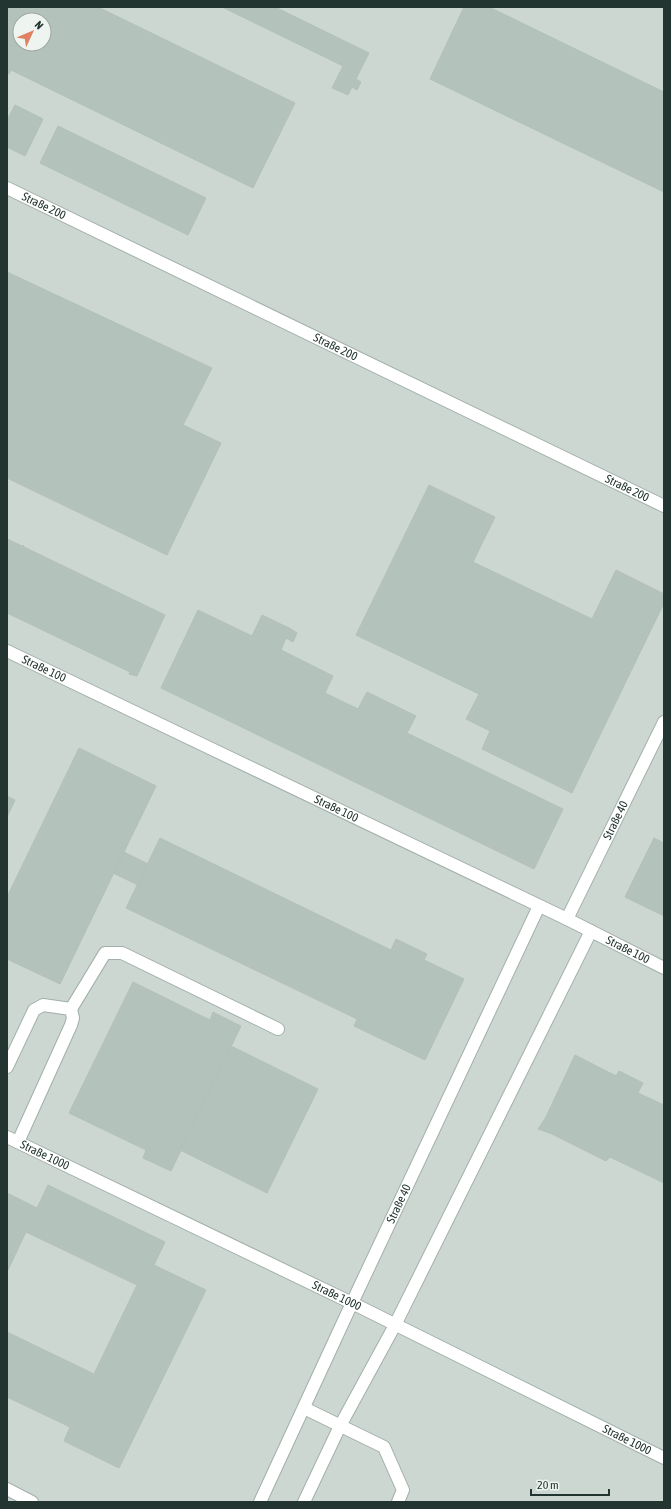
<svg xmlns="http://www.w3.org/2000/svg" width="671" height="1509" viewBox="0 0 671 1509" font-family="'Asap Condensed',sans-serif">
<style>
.built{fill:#cdd7d2;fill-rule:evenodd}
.building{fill:#b4c2bc;stroke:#b2c0ba;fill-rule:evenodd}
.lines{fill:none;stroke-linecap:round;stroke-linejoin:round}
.minor-casing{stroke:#a2afaa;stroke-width:14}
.minor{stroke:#fff;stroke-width:12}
.labels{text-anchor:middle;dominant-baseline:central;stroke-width:3;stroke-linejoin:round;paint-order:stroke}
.street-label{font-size:12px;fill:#223530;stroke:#eef5f1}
</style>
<rect width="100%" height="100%" fill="#dee8e3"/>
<path class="built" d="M7,7H664V1502H7ZM20,20H44V44H20Z"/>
<g class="building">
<path d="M7,7H98L295,103L253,188L11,70L9,74L7,73ZM20,20H44V44H20Z"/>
<polygon points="222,7 275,7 369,53 356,79 361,82 357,90 352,87 348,95 332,88 343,66"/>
<polygon points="464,7 489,7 664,92 664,192 430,79"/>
<polygon points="15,105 43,119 25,156 7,147 7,120"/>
<polygon points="58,126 206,198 188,235 40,163"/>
<polygon points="7,272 212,368 183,425 221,443 167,555 7,478"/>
<polygon points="429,485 495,517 473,562 592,619 616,570 664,594 664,603 572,793 482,749 490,731 466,719 479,694 356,635"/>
<polygon points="7,539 22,546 23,545 24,547 165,615 137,676 129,674 130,672 7,613"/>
<polygon points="198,610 252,636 262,615 291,629 297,633 293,642 286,638 281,650 333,676 325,693 358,709 367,692 416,716 407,733 563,809 534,869 161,688"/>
<polygon points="79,748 156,786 60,984 7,959 7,897"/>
<polygon points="7,796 15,800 7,817"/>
<polygon points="160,838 391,950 396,939 427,954 424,960 464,979 425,1060 354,1026 357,1019 126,908"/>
<polygon points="654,838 664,843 664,916 625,897"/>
<polygon points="124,852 148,864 138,885 113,873"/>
<polygon points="133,982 210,1020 213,1012 241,1026 171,1171 143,1158 146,1150 69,1113"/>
<polygon points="231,1046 318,1089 267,1193 180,1150"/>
<polygon points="575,1055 616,1076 619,1071 643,1083 638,1093 664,1105 664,1183 610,1157 606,1161 552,1134 538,1129 546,1117"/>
<polygon points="48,1185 165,1242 154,1265 206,1290 119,1468 64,1441 70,1427 7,1397 7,1332 94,1374 137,1285 26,1232 7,1272 7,1193 37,1208"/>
</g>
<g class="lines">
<defs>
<g id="minor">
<path id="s1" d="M7,188L664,506"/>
<path id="s2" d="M7,651L567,919L664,968"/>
<path id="s3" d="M567,919L664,722"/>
<polyline points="7,1067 34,1010 43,1005 71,1009 105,953 122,953 278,1029"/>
<path id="s4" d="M7,1137L352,1303L664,1458"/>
<polyline points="18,1142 71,1025 73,1018 71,1009"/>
<polyline points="304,1408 384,1447 403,1490 398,1502"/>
<polyline points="7,1489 32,1502"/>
<path id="s5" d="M260,1502L352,1303L539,906"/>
<polyline points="304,1502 340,1426 395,1325 591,931"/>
</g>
</defs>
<use href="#minor" class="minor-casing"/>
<use href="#minor" class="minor"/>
</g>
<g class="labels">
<g class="street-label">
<text stroke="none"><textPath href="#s1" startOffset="41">Straße 200</textPath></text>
<text stroke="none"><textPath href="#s1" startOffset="365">Straße 200</textPath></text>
<text stroke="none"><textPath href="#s1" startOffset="689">Straße 200</textPath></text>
<text stroke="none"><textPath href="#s2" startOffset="41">Straße 100</textPath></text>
<text stroke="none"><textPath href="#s2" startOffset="365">Straße 100</textPath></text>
<text stroke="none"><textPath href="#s3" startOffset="110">Straße 40</textPath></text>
<text stroke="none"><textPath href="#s2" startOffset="689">Straße 100</textPath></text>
<text stroke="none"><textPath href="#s4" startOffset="42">Straße 1000</textPath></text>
<text stroke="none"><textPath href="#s5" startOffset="329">Straße 40</textPath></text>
<text stroke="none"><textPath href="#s4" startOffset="366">Straße 1000</textPath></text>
<text stroke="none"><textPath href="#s4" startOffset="690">Straße 1000</textPath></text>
</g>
</g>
<rect width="671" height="1509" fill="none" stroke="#223530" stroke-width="16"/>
<g transform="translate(32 32) rotate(46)"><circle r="19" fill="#eef5f1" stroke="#9ca8a4"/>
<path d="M0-3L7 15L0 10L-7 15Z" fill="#e08164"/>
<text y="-6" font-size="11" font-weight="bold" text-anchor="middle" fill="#223530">N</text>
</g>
<path d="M531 1489v6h78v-6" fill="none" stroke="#223530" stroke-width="2"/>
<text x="537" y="1489" font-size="12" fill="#223530" stroke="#eef5f1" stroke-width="3" paint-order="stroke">20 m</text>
</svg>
